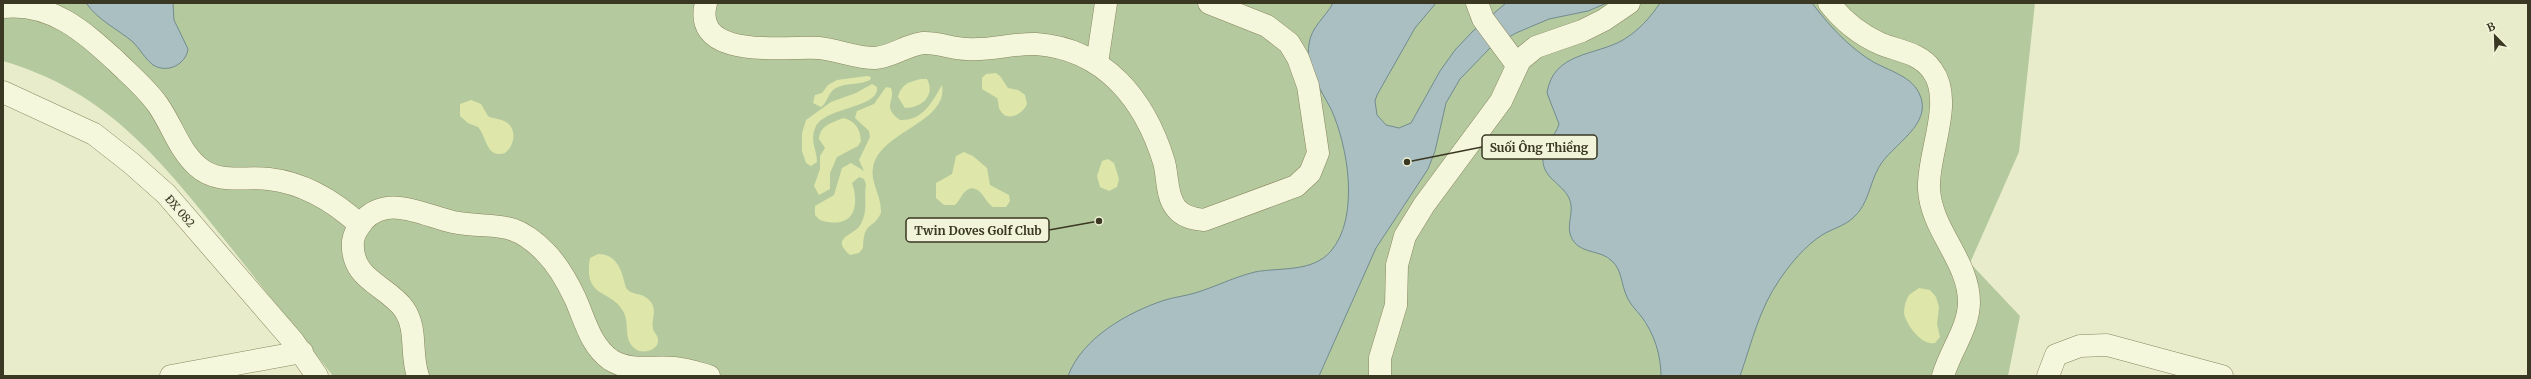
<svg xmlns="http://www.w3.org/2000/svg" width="2531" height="379" viewBox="0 0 2531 379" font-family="Merriweather,serif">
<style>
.green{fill:#b4ca9e}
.sand{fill:#dee6aa}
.water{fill:#aabfc1;stroke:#718b8f}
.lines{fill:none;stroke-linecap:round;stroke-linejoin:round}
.minor-casing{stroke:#88855f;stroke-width:23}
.minor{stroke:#f5f7dd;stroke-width:22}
.labels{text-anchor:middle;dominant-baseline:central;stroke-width:3;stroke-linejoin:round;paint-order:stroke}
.street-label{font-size:11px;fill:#3a3722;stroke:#f1f4d9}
.leader{fill:none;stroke:#3a3722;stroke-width:1.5}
.callout-dot{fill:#3a3722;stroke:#f1f4d9;stroke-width:1.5}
.callout{fill:#f1f4d9;stroke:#3a3722;stroke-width:1.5}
.callout-label{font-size:12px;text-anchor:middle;font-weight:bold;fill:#3a3722}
</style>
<rect width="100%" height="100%" fill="#e9ecca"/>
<path class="green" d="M3,3H2035L2019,152L1970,263L2020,316L2008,376H333C298,332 263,288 228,244C162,162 109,92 3,61Z"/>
<g class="sand">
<path d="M996,73L1000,76L1008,88L1018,90L1025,95L1027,104C1023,114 1007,123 1000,110C998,107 999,102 997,98L982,89V78L986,74Z"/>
<path d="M867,76L871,77L870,80C860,85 844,83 836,88C828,92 828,102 821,107L813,103L815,95L822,93L828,85L837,80Z"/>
<path d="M921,79H927C936,96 921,108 905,108L898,97C901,84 909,82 921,79Z"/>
<path d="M872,84L877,87C880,108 826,107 816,126C809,141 817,149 817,162L811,166L806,163L802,151V133L806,120L831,102L856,93Z"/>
<path d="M942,85C949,123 879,131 873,168C870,181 882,197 881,213C872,231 864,220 863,248L859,253L850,255C832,239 848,237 858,228C861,225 863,219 864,216C867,206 864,194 866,184L864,179L859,177L852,183C861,210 851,230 820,220L815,215V206L834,195L842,168L851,163L864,171L859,160L870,137L869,131L855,118L857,111L874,104L886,87L891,88C896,102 881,106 900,120C923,121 932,102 942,85Z"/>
<path d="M471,100L481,104L488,116C493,119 498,118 504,121C517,127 516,144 505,153C486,159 487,137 478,127L468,123L460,116V104Z"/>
<path d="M843,118C856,121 860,129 861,141L858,146L837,157L830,173V189L819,195L814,186L820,169V156L825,148L819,139C820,125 832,123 843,118Z"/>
<path d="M964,152L973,156L987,168L990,185L1009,195L1010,201L1006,207H993C985,202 979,182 967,190C961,194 960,201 955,205H944L936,198V183L952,174L956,156Z"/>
<polygon points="1108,159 1114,163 1119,179 1117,187 1109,191 1100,187 1097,176 1102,161"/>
<path d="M598,254C618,254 622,272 626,288C632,296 643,292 650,301C658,311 651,318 653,328C653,332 656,333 657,336C662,348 648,353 639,351C621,342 631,325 623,311C611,289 583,299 590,258Z"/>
<path d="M1919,288L1930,290L1936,297L1939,307L1937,324L1940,337L1935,343C1922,346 1906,325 1904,313C1904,306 1906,300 1909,295Z"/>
</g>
<g class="water">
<path d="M86,3H173L174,20L188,49C186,64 168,74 153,65C145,59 140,49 133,42C116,28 99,21 86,3Z"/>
<path d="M1333,3H1436L1415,28L1377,95L1375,101L1377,115L1386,125L1399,128L1411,123L1440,71L1455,50L1473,31L1506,3H1607L1588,11L1549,19L1516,33L1490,48L1460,79L1446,103L1435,151L1428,169L1376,248L1319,376H1068C1082,338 1128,312 1165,300C1175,297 1185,296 1195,293C1215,287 1234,277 1255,272C1280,267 1312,273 1331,251C1360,217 1348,146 1331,109C1321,90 1305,67 1309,44C1311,27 1325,18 1333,3Z"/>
<path d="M1660,3H1812C1828,24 1845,43 1867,58C1884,70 1910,74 1919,93C1935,124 1891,145 1879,167C1869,184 1869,204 1853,218C1844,226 1832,229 1822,235C1805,246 1791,263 1780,279C1759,309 1752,342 1740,376H1661C1661,355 1654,333 1641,316C1636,310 1630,304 1627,297C1621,284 1622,270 1612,261C1601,250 1584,254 1574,242C1563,227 1576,213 1569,198C1561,182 1541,178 1543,156C1544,143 1556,136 1559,124L1547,93C1553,52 1595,56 1623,40C1639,30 1650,18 1660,3Z"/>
</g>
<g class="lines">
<defs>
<g id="minor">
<path d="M706,3C691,61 787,46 819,48C838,50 856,58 875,58C892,57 906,45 923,43C938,42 952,49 967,49C990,51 1013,43 1036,44C1105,49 1145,100 1164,162C1168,176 1166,196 1176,208C1183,217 1193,219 1204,220L1296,186L1310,173L1318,153L1308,86L1298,58L1289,43L1267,26L1209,3"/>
<polyline points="1477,3 1483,19 1517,65"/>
<path d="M1829,3C1842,20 1861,35 1881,44C1899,51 1920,53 1932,70C1955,101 1927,154 1929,189C1931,230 1969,261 1969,302C1969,328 1950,351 1943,376"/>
<path d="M3,7C51,2 83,31 116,61C130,75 146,88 158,105C172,125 179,150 197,166C218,185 244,176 269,179C304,183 335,202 360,225"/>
<polyline points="1097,63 1106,3"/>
<polyline points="3,92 94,134 131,163 166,194 293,341 317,376"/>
<polyline points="171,376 302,352"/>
<path d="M418,376C410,354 418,329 404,309C387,285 350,280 353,241C354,233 359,226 364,220C389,194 425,216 453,222C494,230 511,217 545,252C558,265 567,281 575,298C585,320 590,345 611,360C630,372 653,366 674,368C686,369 698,373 709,376"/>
<polyline points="1380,376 1380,358 1396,305 1397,265 1405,236 1424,205 1501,101 1520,60 1536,47 1582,31 1604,20 1629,3"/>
<polyline points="2048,376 2056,355 2080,346 2107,345 2222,376"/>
</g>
</defs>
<use href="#minor" class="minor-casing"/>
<use href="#minor" class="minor"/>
</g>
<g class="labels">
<g class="street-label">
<text transform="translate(180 211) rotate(49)">ĐX 082</text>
</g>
</g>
<path class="leader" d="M1407 162L1482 147M1099 221L1049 230"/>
<g class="callout-dot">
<circle cx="1407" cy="162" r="4"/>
<circle cx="1099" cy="221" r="4"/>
</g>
<g class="callout">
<rect x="1482" y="135" width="115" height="24" rx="4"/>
<rect x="906" y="218" width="143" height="24" rx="4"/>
</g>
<g class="callout-label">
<text x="1539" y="152">Suối Ông Thiềng</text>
<text x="978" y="235">Twin Doves Golf Club</text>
</g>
<rect width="2531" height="379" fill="none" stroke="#3a3722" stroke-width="8"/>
<g transform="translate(2495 36) rotate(337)" stroke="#f1f4d9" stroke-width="3" paint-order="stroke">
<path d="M0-3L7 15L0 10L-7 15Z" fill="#3a3722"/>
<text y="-6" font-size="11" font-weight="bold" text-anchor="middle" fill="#3a3722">B</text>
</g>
</svg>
